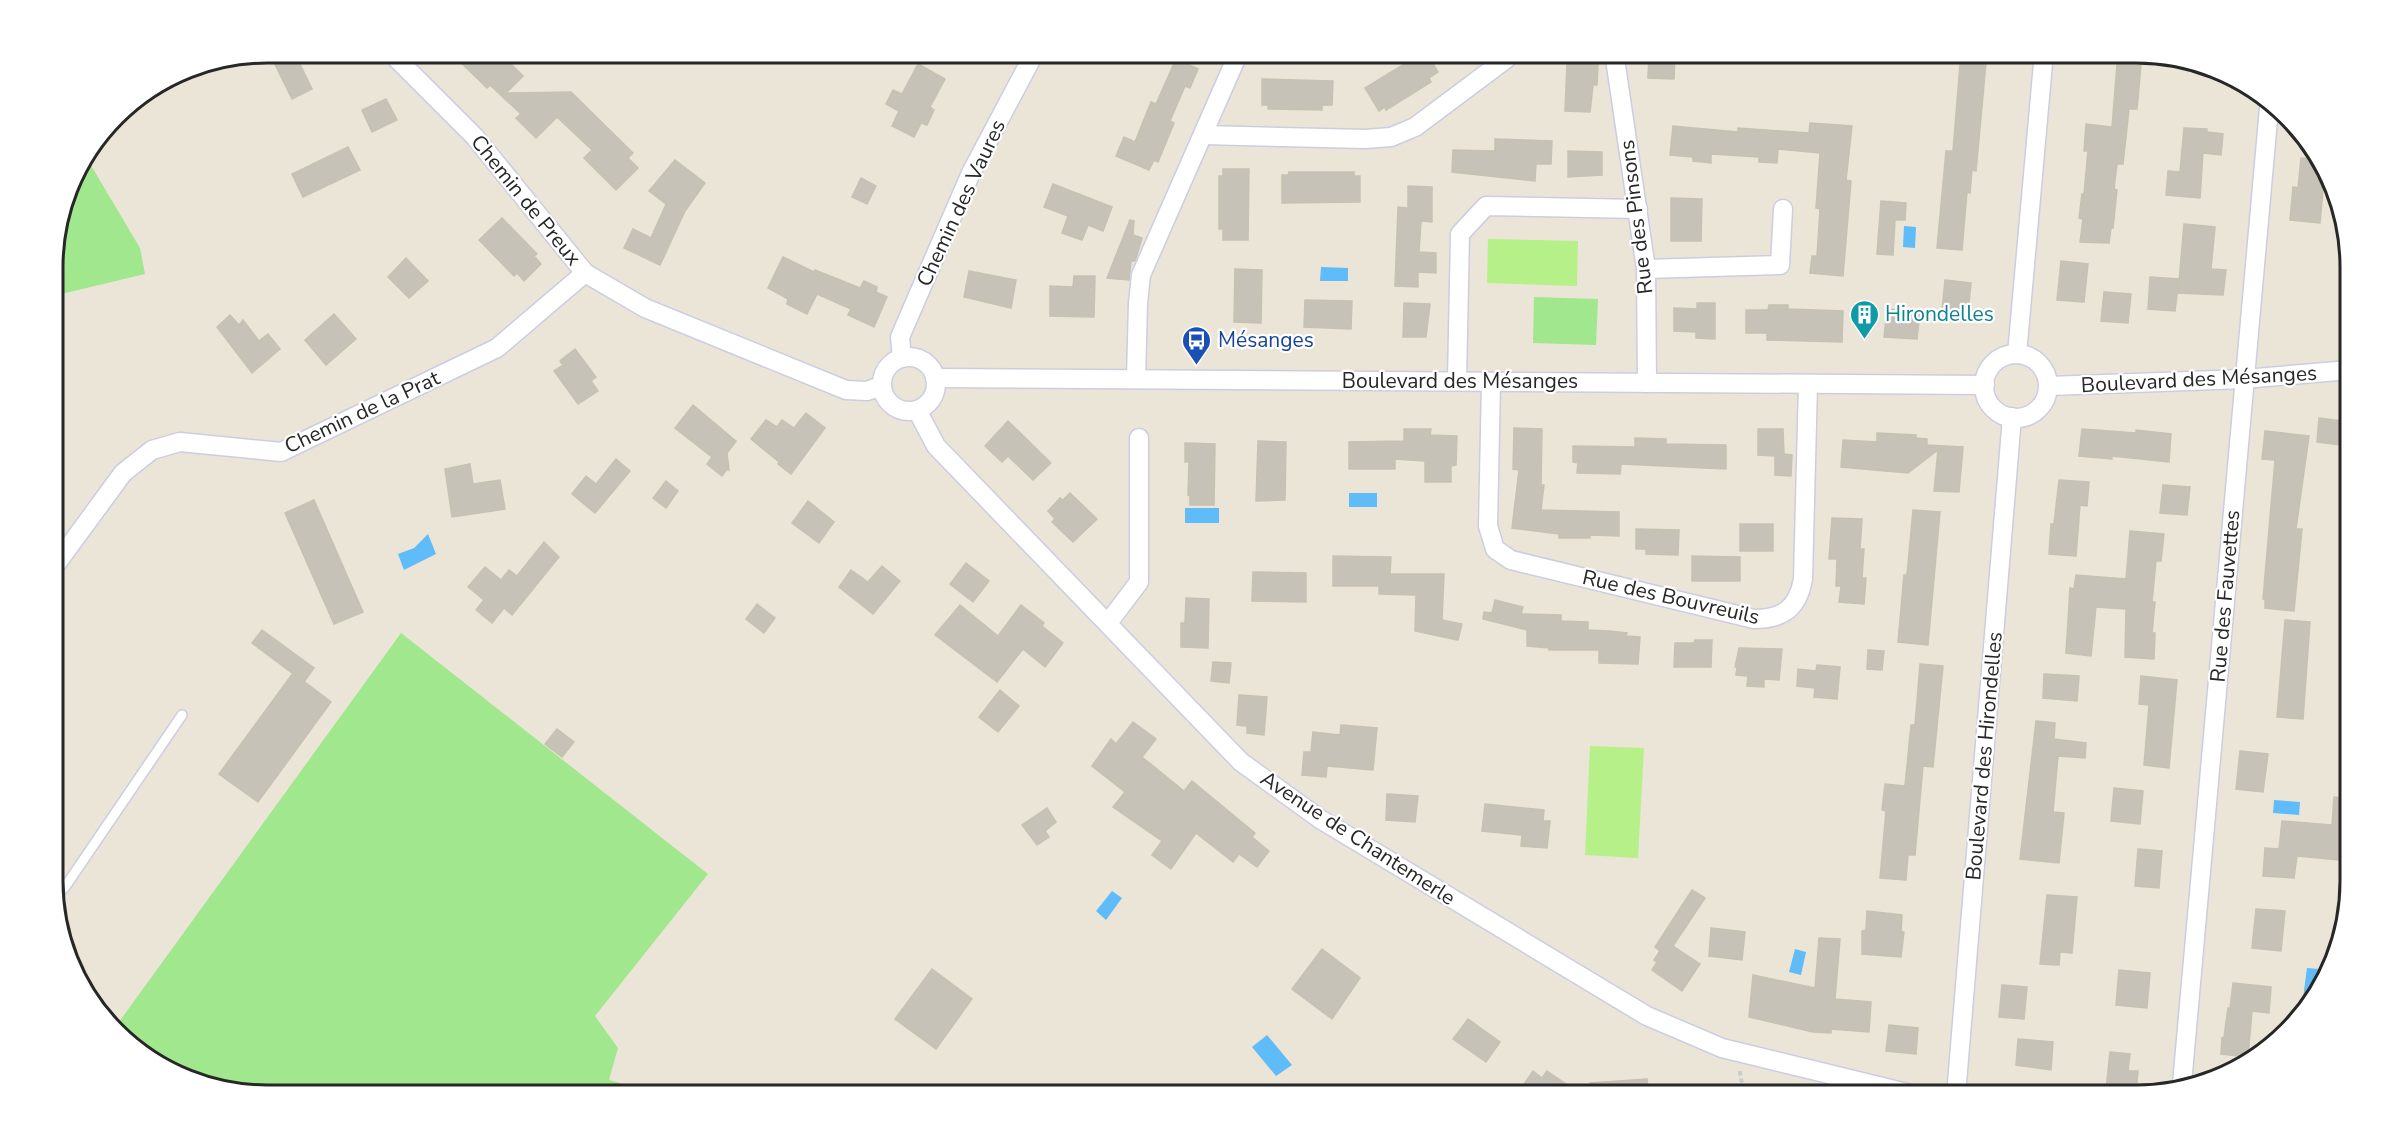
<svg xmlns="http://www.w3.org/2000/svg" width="2403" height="1148" viewBox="0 0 2403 1148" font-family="'Nunito Sans',sans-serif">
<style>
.green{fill:#a1e78e}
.pitch{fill:#b6f088}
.water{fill:#5fbcf8}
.building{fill:#c6c2b7;stroke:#c6c1b1;stroke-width:1.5}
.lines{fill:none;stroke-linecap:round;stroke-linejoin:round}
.service-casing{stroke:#cccde2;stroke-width:12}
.minor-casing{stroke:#cccde2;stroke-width:21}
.path{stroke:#cbcbcb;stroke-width:4;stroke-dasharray:4.5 3;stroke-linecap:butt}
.service{stroke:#fff;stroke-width:9}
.minor{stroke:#fff;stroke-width:18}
.labels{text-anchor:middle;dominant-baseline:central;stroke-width:4.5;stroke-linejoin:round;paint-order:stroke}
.street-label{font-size:21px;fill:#272727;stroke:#fff}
.culture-label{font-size:21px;fill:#0d838f;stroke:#fff;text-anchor:start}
.transit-label{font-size:21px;fill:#164399;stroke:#fff;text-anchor:start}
.rim{fill:none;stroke:#272727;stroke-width:3}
</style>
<rect width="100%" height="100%" fill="#ebe5d7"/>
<g class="green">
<polygon points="86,157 140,248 145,274 53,296 53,253 75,173"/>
<polygon points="1534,297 1598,299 1596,345 1533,343"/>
<polygon points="401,633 708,874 595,1016 618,1048 609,1080 664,1095 267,1095 185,1079 116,1026"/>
</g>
<g class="pitch">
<polygon points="1488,239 1578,241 1577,286 1487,283"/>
<polygon points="1590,746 1644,748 1638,858 1585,855"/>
</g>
<g class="water">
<polygon points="1904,226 1916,227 1915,248 1903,247"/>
<polygon points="1321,267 1348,268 1348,281 1320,281"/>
<rect x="1349" y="493" width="28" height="14"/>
<rect x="1185" y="508" width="34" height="15"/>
<polygon points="428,534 436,554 404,570 398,554 414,548"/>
<polygon points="2274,800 2300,802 2299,815 2273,813"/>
<polygon points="1112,891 1122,898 1106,920 1096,911"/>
<polygon points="1795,949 1806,952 1801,975 1789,972"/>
<polygon points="2307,968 2319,969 2316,994 2313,999 2303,998"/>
<polygon points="1267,1035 1292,1065 1276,1076 1252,1047"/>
</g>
<g class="building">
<polygon points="269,52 294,52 312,89 292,99"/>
<polygon points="450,52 499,52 523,76 506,93 571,92 633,153 628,158 638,168 616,190 584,158 592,150 557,117 536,138 516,118 521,114 490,85 487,88"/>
<polygon points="1424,52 1426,52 1438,72 1429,78 1431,82 1386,110 1385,107 1379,111 1365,88"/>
<polygon points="1649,52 1675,52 1674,79 1648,78"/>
<polygon points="1961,52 1987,52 1976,171 1972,170 1970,193 1967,192 1962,250 1937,248 1946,151 1953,151"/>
<polygon points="2118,52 2142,54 2137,109 2129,109 2123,164 2117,164 2114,189 2117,190 2113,228 2111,228 2109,243 2080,242 2083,219 2079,218 2082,194 2084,194 2088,151 2084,151 2086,124 2112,127"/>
<polygon points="1176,59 1198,69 1190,88 1185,86 1170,121 1174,123 1158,162 1154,160 1149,170 1116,156 1124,137 1135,142 1151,102 1156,104"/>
<polygon points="918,64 945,79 930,107 934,110 927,125 921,123 914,137 892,126 899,111 886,104 893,90 902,94"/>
<polygon points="1567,64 1598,65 1597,85 1593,85 1590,112 1565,111"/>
<polygon points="1262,79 1333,81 1332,105 1322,105 1322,110 1268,109 1268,105 1262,105"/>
<polygon points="386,99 397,120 372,132 362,110"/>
<polygon points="1810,123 1852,126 1846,180 1851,181 1843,276 1810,273 1812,256 1817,256 1820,209 1816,208 1820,153 1778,149 1777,163 1759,162 1759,157 1711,154 1711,163 1693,161 1693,157 1670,155 1673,126 1738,132 1738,128 1809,133"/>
<polygon points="2184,128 2207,129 2207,132 2223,134 2221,155 2203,153 2200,198 2166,195 2168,171 2180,172"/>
<polygon points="1495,139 1552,141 1551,164 1536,164 1535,181 1452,172 1453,150 1495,151"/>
<polygon points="348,147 360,170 303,197 292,174"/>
<polygon points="1568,151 1602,152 1602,175 1568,177"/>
<polygon points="2301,158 2316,159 2328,190 2323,189 2320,223 2290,220 2293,187 2298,188"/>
<polygon points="675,160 705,183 685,211 660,265 624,248 633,229 651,238 666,204 649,191"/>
<polygon points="1223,169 1249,169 1248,240 1223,240 1223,229 1219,229 1219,176 1223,176"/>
<polygon points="1289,172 1354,172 1354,176 1360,176 1360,202 1282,203 1282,175 1288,175"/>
<polygon points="861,178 876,186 867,204 852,197"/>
<polygon points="1053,184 1112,207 1103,231 1088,225 1082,240 1062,233 1068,216 1044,207"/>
<polygon points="1408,186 1432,187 1432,222 1421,221 1419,252 1436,253 1436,273 1418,272 1418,287 1395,286 1398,207 1408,208"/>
<polygon points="1671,198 1702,199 1701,241 1671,241"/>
<polygon points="1881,201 1906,203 1905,220 1895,220 1893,255 1877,254"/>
<polygon points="502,218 537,254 534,256 541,264 524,281 517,273 514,276 479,240"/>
<polygon points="1130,220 1134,221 1133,235 1142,238 1135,261 1131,261 1129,280 1107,278"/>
<polygon points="2184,224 2215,227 2211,269 2226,270 2223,295 2178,293"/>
<polygon points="783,257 814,272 815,270 860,288 864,281 877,287 876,292 887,297 874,327 848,315 851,309 817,294 807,314 787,304 788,299 768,288"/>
<polygon points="406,258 428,281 409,298 388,277"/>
<polygon points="2061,261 2088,264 2084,302 2057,300"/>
<polygon points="1235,269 1262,270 1261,323 1234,322"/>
<polygon points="969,271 1016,280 1011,308 964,297"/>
<polygon points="1074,276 1095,276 1094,317 1050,316 1050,286 1073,287"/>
<polygon points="2150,277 2179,279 2175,311 2148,309"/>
<polygon points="1945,280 1971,283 1969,303 1967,303 1966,312 1942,310"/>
<polygon points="2104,292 2131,294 2128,323 2101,321"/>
<polygon points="1305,300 1352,301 1351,329 1304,327"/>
<polygon points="1404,303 1430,304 1426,337 1403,337"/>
<polygon points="1697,303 1715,303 1715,339 1696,338 1696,332 1674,331 1674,308 1697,309"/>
<polygon points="1769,305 1788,305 1788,309 1843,311 1842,342 1767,340 1767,333 1746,333 1746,310 1768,310"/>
<polygon points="1887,309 1920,312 1917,339 1884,337"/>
<polygon points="334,314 356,339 326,365 305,340"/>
<polygon points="230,315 239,325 243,320 259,341 268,334 280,349 252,373 217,327"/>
<polygon points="575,349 596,377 591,381 598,391 578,404 554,371 563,365 560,361"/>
<polygon points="693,405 736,441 727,453 729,470 727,469 722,476 707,464 712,457 675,428"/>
<polygon points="806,413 825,428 791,474 778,464 779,462 751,439 766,420 777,427 782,420 794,428"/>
<polygon points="2319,418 2349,422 2349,446 2317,442"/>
<polygon points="1008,421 1051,463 1033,480 1008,456 1002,462 985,446"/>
<polygon points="1514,428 1542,429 1541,485 1544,485 1541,510 1619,512 1619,536 1590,535 1590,538 1559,538 1559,534 1512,528 1519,470 1513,469"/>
<polygon points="1404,429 1431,429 1430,435 1457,436 1456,465 1451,466 1451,482 1425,482 1425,461 1395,459 1395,469 1349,469 1349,442 1404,441"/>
<polygon points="1758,429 1783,429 1784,454 1792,455 1791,476 1775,475 1775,456 1758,455"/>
<polygon points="2082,429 2136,433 2136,430 2171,434 2169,462 2112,456 2112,459 2079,456"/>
<polygon points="2265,431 2309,436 2296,529 2302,529 2294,611 2265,608 2265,599 2263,599 2275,460 2262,459"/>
<polygon points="1877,433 1916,435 1916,438 1927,439 1927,445 1963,447 1959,492 1934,491 1938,450 1908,473 1841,467 1843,440 1877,442"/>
<polygon points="1635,438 1666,439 1666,444 1726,445 1726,469 1621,464 1620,474 1577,473 1578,463 1573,462 1573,446 1635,447"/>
<polygon points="1258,441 1286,442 1285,500 1256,501"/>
<polygon points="1185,443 1215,444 1214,505 1190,505 1190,496 1188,495 1189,462 1185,462"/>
<polygon points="616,459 630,471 595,513 572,494 586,476 596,484"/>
<polygon points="470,464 473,484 500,480 505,509 452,517 445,469"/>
<polygon points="2059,480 2089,482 2087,506 2080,505 2076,556 2049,554 2051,524 2054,524"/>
<polygon points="666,481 678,491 666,508 653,498"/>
<polygon points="2163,485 2190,487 2187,515 2160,513"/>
<polygon points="1070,493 1097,519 1073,542 1052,522 1055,519 1048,511 1060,498 1063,500"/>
<polygon points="314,500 363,612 334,624 285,513"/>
<polygon points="808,501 834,522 819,543 792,523"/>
<polygon points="1913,510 1940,512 1928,645 1898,642 1904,575 1907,575"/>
<polygon points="1832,518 1862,519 1860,549 1864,549 1862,578 1866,578 1864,604 1839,602 1841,586 1836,586 1837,559 1829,559"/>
<rect x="1740" y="524" width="33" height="27"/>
<polygon points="1636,529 1679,530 1678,555 1646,554 1646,549 1636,549"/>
<polygon points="2130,531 2164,534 2161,561 2156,561 2152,602 2155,602 2152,633 2155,633 2154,659 2125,657 2126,609 2096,607 2091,656 2066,653 2070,588 2074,589 2076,575 2126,579"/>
<polygon points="544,542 559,557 512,615 504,608 492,623 476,610 484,600 468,587 485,567 501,580 509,570 517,576"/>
<polygon points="1333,556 1391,557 1390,574 1444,574 1442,620 1462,624 1458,640 1415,631 1416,595 1379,594 1379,586 1333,586"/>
<polygon points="1692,556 1740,557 1740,581 1692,581"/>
<polygon points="966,563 989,581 973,602 950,584"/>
<polygon points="882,566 900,581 873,614 839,587 851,570 868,582"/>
<polygon points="1253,572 1306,573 1306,602 1252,601"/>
<polygon points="1186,598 1209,599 1208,648 1181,647 1181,623 1185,623"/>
<polygon points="1495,600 1523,607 1521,614 1561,615 1561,621 1588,622 1588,630 1609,631 1627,633 1626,636 1640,637 1638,664 1599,663 1599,650 1549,650 1549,648 1527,646 1527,630 1483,619 1484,612 1492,613"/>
<polygon points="757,604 775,618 764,633 746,619"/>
<polygon points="960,605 998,636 1021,605 1044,623 1042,626 1063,643 1045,667 1023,649 997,682 935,635"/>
<polygon points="2285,620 2310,622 2303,719 2277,717"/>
<polygon points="262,630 314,668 304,682 252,643"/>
<polygon points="1695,640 1712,640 1711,667 1674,667 1675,643 1694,643"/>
<polygon points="1739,648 1782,649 1779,680 1764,679 1764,687 1747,686 1748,676 1736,675 1737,667 1735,667"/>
<polygon points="1868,650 1884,651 1882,670 1867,669"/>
<polygon points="1213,662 1231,663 1229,683 1211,681"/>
<polygon points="1920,664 1943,666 1933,767 1923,766 1915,855 1908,855 1906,880 1880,878 1886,811 1882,810 1885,784 1905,786 1911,725 1915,725"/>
<polygon points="1817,665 1840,667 1837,699 1814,697 1815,688 1797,686 1798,669 1816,671"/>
<polygon points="293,673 331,702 258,802 219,774"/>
<polygon points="2044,674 2079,676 2077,701 2043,698"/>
<polygon points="2141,676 2177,680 2169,768 2144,765 2149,705 2139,704"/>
<polygon points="1000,690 1019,706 998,732 979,717"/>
<polygon points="1239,695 1267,697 1264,735 1247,733 1247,726 1237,725"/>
<polygon points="2036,721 2055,723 2054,739 2086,743 2085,758 2058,756 2053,812 2064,813 2059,863 2020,859"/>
<polygon points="1133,722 1156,739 1142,757 1184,791 1192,781 1255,833 1252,837 1269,851 1257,867 1239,854 1233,862 1196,833 1171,869 1152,855 1162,841 1113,807 1125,792 1092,766 1111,739 1116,744"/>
<polygon points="1341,725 1377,728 1373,770 1327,766 1326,777 1302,775 1304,752 1311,752 1313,732 1340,735"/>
<polygon points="557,729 574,742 562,757 545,744"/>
<polygon points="2240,751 2268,754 2263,792 2236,789"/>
<polygon points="2114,788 2143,791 2140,824 2111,821"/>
<polygon points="1387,794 1418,796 1415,822 1386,820"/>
<polygon points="2334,797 2350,799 2350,861 2297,856 2294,878 2263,876 2265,848 2279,849 2282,821 2332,825"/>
<polygon points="1485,804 1544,810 1543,821 1550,821 1547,848 1521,846 1522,835 1482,831"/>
<polygon points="1047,808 1056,822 1045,831 1049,837 1037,845 1022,825"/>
<polygon points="2138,849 2162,851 2159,888 2135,886"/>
<polygon points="1692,890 1705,898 1673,946 1700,964 1682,991 1652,970 1657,962 1654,960 1660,951 1655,947"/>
<polygon points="2047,895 2077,897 2072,953 2060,952 2059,965 2040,964"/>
<polygon points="2256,909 2285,911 2281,951 2252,948"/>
<polygon points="1867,911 1902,915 1901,931 1904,932 1901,957 1862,954 1862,931 1866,930"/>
<polygon points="1711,928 1745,932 1742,960 1709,956"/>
<polygon points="1819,938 1840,939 1835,999 1871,1002 1869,1032 1831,1029 1831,1033 1813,1032 1749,1017 1753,975 1815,988"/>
<polygon points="1322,949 1360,978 1332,1019 1292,989"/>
<polygon points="932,969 972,999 936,1049 895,1019"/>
<polygon points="2119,970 2150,973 2147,1008 2116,1005"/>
<polygon points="2233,983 2271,987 2269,1013 2252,1011 2248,1057 2221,1054 2222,1038 2224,1037 2228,1008 2230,1009"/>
<polygon points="2002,985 2027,987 2024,1019 1999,1017"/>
<polygon points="1468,1019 1500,1042 1486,1062 1453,1039"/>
<polygon points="1889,1025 1918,1028 1916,1054 1886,1051"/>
<polygon points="2018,1039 2053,1042 2051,1070 2016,1065"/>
<polygon points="2110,1052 2130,1054 2128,1071 2138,1071 2136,1092 2106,1090"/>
<polygon points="1533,1071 1542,1078 1547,1071 1582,1095 1531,1095 1532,1093 1522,1087"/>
<polygon points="1647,1079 1649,1095 1590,1095 1590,1083"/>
</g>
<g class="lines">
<defs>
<polyline id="service" points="54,897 65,887 182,715"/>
<g id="minor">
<polyline points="390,52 475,137 585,273 645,308 846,390 867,391 881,386"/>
<polyline points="1614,52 1646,269 1647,383"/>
<polyline points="1203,135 1365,139 1391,137 1415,127 1506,59 1509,52"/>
<polyline points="1646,269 1780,265 1783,209"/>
<polyline points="2017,354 2044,52"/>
<circle cx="2016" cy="386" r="32"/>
<circle cx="909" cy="384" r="27"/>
<polyline points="902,358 900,337 971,173 1035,52"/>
<polyline points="935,378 1985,385"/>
<polyline points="1136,379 1138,303 1141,275 1239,52"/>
<polyline points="1457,381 1460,234 1486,206 1638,209"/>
<path d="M1491,382L1488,526L1495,549L1511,560L1754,619C1783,619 1798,608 1803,579L1808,384"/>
<polyline points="2049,386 2244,379 2349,370"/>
<polyline points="917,410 936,446 1241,762 1320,819 1647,1016 1722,1048 1915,1095"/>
<polyline points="54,567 123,473 152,450 180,442 281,452 497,348 585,273"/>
<polyline points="1108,623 1139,582 1139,438"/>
<polyline points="2182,1084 2269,108"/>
<polyline points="1956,1095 2012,417"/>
</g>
</defs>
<use href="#service" class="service-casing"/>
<use href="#minor" class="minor-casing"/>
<polyline class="path" points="1740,1071 1741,1080 1749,1095"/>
<use href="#service" class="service"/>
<use href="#minor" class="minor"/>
</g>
<defs>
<symbol id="building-pin" viewBox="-11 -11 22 30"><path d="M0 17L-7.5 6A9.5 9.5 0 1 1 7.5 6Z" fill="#0f9aa8" stroke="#fff"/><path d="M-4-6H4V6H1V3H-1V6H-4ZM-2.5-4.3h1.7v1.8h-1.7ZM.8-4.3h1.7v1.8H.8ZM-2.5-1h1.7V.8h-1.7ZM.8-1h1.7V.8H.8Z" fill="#fff"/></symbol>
<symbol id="bus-pin" viewBox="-11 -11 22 30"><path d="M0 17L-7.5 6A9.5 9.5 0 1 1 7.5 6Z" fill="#1a4fb4" stroke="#fff"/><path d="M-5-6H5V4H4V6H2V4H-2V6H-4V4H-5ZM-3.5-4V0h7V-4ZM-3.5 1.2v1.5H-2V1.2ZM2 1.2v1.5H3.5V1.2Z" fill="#fff"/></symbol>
</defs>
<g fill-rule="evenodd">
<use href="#building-pin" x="1848" y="298" width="33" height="45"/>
<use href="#bus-pin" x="1180" y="324" width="33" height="45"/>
</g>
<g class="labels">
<g class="street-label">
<text transform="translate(526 200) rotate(51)">Chemin de Preux</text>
<text transform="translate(961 203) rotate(-65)">Chemin des Vaures</text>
<text transform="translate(1636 217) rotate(-97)">Rue des Pinsons</text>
<text transform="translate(2199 379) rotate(-3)">Boulevard des Mésanges</text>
<text x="1460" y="381">Boulevard des Mésanges</text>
<text transform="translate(362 412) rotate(-25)">Chemin de la Prat</text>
<text transform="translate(2225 596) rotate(-85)">Rue des Fauvettes</text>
<text transform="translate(1671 597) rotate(13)">Rue des Bouvreuils</text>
<text transform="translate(1984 756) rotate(-85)">Boulevard des Hirondelles</text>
<text transform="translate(1358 838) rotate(33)">Avenue de Chantemerle</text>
</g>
<g class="culture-label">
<text x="1885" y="314">Hirondelles</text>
</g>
<g class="transit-label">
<text x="1218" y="340">Mésanges</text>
</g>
</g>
<path d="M0 0H2403V1148H0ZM267 63H2136A204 204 0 0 1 2340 267V881A204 204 0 0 1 2136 1085H267A204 204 0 0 1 63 881V267A204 204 0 0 1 267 63Z" fill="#fff" fill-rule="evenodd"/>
<path class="rim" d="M267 63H2136A204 204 0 0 1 2340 267V881A204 204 0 0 1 2136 1085H267A204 204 0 0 1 63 881V267A204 204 0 0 1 267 63Z"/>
</svg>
